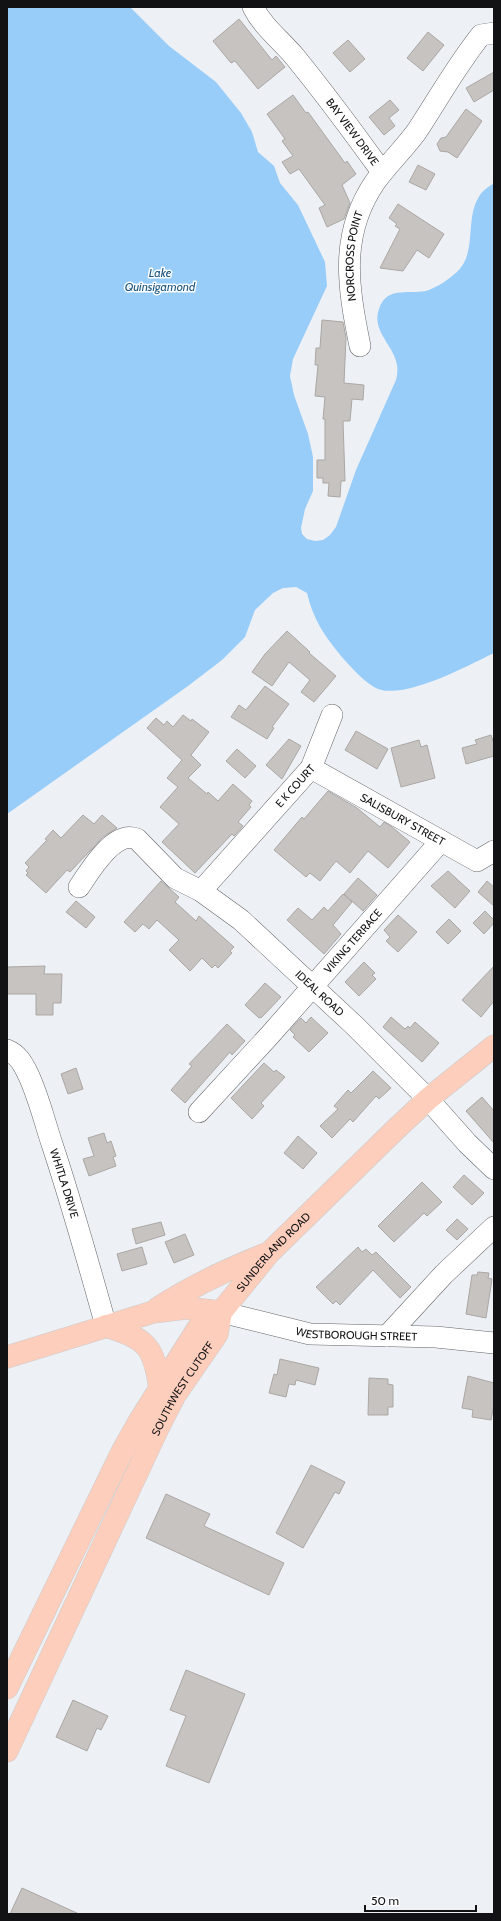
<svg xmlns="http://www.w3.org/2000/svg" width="501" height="1921" viewBox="0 0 501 1921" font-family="Cabin,sans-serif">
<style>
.water{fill:#98cdfa}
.building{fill:#c7c3c1;stroke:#aba7a5}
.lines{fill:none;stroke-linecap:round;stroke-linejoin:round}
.minor-casing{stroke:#626568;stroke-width:22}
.major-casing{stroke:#cbcbcb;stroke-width:23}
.minor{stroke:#fff;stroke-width:21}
.major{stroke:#fecebc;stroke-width:22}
.labels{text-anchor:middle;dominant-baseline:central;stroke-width:3;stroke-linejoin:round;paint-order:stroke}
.street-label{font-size:11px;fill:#121214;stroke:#fcfdff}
.water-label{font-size:12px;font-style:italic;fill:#19537d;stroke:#fcfdff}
</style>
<rect width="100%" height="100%" fill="#edf0f4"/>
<path class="water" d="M7,7H130L169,46L216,82L241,113L252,132L258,152L274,166L280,183L298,205L325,262L327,286L293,359L290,376L294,395L308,434L313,457V491L305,509L301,528L302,534L307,539L315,541L323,540L330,535L336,527L356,470L396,380C397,376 398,370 397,365C394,345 371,331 379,309C387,284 412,296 429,290C439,286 449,279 457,272C478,252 464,218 480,195C483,190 490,186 494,183V653C469,665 400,703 374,687C362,680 351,667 341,656C324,635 313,619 307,593L296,587L283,588L273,593L255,610L245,637L222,660L188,686L7,814Z"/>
<g class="building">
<polygon points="239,19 272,60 276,56 285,67 258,89 235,61 231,63 213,41"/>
<polygon points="428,32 444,45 423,71 407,58"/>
<polygon points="348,40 365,59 350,72 333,53"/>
<polygon points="494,72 494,90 474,102 466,88"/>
<polygon points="293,95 306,113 308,112 345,163 347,161 356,174 342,185 350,203 344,219 327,227 319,208 325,205 299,169 290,174 282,162 293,156 282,141 285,139 267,114"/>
<polygon points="390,100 399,110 389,118 395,126 384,135 369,117"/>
<polygon points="466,109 482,121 457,158 448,152 440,151 437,144 441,138 446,137"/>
<polygon points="418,165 435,174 426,190 409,182"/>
<polygon points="398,204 444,234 429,258 417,250 403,271 380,268 400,229 395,226 397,224 389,218"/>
<polygon points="322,320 343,322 346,338 344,383 364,385 363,400 352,399 350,421 343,421 345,481 341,481 340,497 328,496 329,483 323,483 323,478 317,478 317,460 325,460 325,419 323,419 325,397 315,396 318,365 315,365 316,348 320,348"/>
<polygon points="287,631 310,652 309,653 336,676 314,702 301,692 310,680 289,662 272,686 252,672 265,654"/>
<polygon points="265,686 289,704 272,727 274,728 267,739 231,717 239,705 246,710"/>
<polygon points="183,715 191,721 192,719 209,732 191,755 201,765 188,778 207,794 208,792 218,801 233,784 252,801 249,805 251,807 238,822 243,826 234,836 232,834 195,873 162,842 179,824 160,807 178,787 167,778 182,760 147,728 156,718 164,725 167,721 173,727"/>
<polygon points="356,731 388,749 377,769 345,750"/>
<polygon points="491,735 494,744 494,756 466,764 462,748 477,744 475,740"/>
<polygon points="289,739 301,746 282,779 266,765"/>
<polygon points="419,740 421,747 427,745 435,778 401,787 391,748"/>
<polygon points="237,749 256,766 245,778 226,761"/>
<polygon points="328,791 357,808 380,827 384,822 392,827 410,842 388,868 368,851 350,873 336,861 320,881 310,873 306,877 274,850 302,817 304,819"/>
<polygon points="83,815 94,824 102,815 117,828 103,837 70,872 67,870 46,893 26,875 28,873 26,871 29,867 25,863 47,840 45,839 53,830 61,838"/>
<polygon points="448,871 470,891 455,908 431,886"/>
<polygon points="358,878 377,895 363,911 344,894"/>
<polygon points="161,881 179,897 175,902 196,921 199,916 234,947 230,951 232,953 218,968 215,965 212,968 202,958 190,971 169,950 179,940 157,920 149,929 143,924 135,932 124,922"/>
<polygon points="487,881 494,887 494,906 478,892"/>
<polygon points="343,894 352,902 333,925 341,934 324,954 287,920 298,908 312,920 324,907 328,911"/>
<polygon points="76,901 95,917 86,928 66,912"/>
<polygon points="485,911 494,920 494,923 484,934 473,923"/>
<polygon points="398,915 417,932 398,952 386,941 390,937 384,930"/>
<polygon points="449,919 461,931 448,944 436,932"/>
<polygon points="364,962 375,973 372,975 376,979 359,996 345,982"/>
<polygon points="45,966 44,974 62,974 61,1003 53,1003 53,1015 36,1015 36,994 7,994 7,967"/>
<polygon points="494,966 494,1001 481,1017 462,1000"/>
<polygon points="265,983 281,997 262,1017 259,1018 245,1005"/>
<polygon points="311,1017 328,1033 309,1052 293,1037 295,1035 290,1030 301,1018 306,1023"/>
<polygon points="391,1017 405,1029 408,1026 410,1028 415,1022 439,1043 422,1062 383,1027"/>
<polygon points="227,1024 245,1041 232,1055 230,1052 185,1103 171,1090 192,1066 189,1064"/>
<polygon points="264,1063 274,1072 276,1070 285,1077 261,1103 264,1106 252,1119 231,1098"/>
<polygon points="76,1068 83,1089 68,1094 61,1074"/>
<polygon points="373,1071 391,1088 379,1099 376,1096 353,1122 350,1119 332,1138 320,1126 338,1109 334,1106 348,1090 351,1093"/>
<polygon points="482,1097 494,1111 494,1143 466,1111"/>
<polygon points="104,1133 107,1143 111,1141 116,1156 113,1157 116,1166 89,1176 83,1159 94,1156 88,1138"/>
<polygon points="298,1136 317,1153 303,1169 284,1153"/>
<polygon points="464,1175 484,1193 472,1205 453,1187"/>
<polygon points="422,1182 442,1202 427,1216 424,1213 394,1242 378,1226"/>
<polygon points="457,1219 468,1229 457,1240 446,1230"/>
<polygon points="161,1222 165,1235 136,1244 132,1229"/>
<polygon points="185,1234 194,1255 174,1263 165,1242"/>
<polygon points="142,1247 147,1264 122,1271 117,1254"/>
<polygon points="358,1247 362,1252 366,1249 372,1255 376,1252 411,1287 400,1298 373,1270 340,1305 336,1301 333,1304 316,1287"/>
<polygon points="478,1272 489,1273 488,1278 492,1279 486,1318 466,1314 472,1275 477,1275"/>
<polygon points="280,1359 319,1368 315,1385 296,1380 295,1385 289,1384 286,1397 269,1393 274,1374 277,1375"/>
<polygon points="468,1376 494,1383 494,1405 491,1420 472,1417 473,1410 462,1408"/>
<polygon points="369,1378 388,1379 388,1384 393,1385 393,1407 388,1407 388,1415 368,1415"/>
<polygon points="311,1465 345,1482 339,1494 335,1492 303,1548 276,1533"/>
<polygon points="166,1494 210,1514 204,1526 284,1563 269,1595 146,1538"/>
<polygon points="186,1670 245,1694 209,1783 166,1766 186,1716 170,1710"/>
<polygon points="73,1700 108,1716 101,1730 97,1728 87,1751 56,1737"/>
<polygon points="22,1888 79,1914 10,1914"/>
</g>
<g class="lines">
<defs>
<g id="minor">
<path id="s1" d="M253,7C263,27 281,40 295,57C325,94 354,133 382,172"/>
<path id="s2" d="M360,346C348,287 339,235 375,182C388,164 404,149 417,131C438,99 457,65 481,35L494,33"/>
<path id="s3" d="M311,768L477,861L494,851"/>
<path id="s4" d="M79,887C90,871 114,829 137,839L175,878L201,891L241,920L355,1026L428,1099L467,1143L494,1169"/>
<path id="s5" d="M201,891L311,768L332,715"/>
<path id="s6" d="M7,1050C17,1054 22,1062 27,1072C38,1094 44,1120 52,1144C72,1204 89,1265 106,1326"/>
<path id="s7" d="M199,1112L269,1036L441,841"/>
<path id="s8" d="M221,1312L310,1334L436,1337L494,1343"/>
<polyline points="387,1336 444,1274 494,1227"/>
</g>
<g id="major">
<path d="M158,1308C192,1286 228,1269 266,1254"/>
<path d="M106,1326C146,1339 154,1345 160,1389"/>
<polyline points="7,1357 153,1312 186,1308 221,1312"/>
<path id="s9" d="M7,1688L122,1452L140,1420L200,1325L221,1312L269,1253L395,1130L428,1099L494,1046"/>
<path id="s10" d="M7,1751L158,1428L175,1395L217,1334L221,1312"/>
</g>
</defs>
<use href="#minor" class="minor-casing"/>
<use href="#major" class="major-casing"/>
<use href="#minor" class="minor"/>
<use href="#major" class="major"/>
</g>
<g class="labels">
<g class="street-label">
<text stroke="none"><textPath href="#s1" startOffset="160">BAY VIEW DRIVE</textPath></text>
<text stroke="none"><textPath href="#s2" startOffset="91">NORCROSS POINT</textPath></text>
<text stroke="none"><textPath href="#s5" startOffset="141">E K COURT</textPath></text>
<text stroke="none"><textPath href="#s3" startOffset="105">SALISBURY STREET</textPath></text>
<text stroke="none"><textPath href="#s7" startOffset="230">VIKING TERRACE</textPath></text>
<text stroke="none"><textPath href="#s4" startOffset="321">IDEAL ROAD</textPath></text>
<text stroke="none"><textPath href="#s6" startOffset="148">WHITLA DRIVE</textPath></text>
<text stroke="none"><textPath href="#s9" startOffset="516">SUNDERLAND ROAD</textPath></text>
<text stroke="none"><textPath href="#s8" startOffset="138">WESTBOROUGH STREET</textPath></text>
<text stroke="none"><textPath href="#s10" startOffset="403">SOUTHWEST CUTOFF</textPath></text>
</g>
<g class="water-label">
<text x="160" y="272">Lake<tspan x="160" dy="14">Quinsigamond</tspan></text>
</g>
</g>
<rect width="501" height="1921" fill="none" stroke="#121214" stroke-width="16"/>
<path d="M365 1905v6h111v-6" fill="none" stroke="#121214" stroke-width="2"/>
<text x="371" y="1905" font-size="12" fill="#121214" stroke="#fcfdff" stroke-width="3" paint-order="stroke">50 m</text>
</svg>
